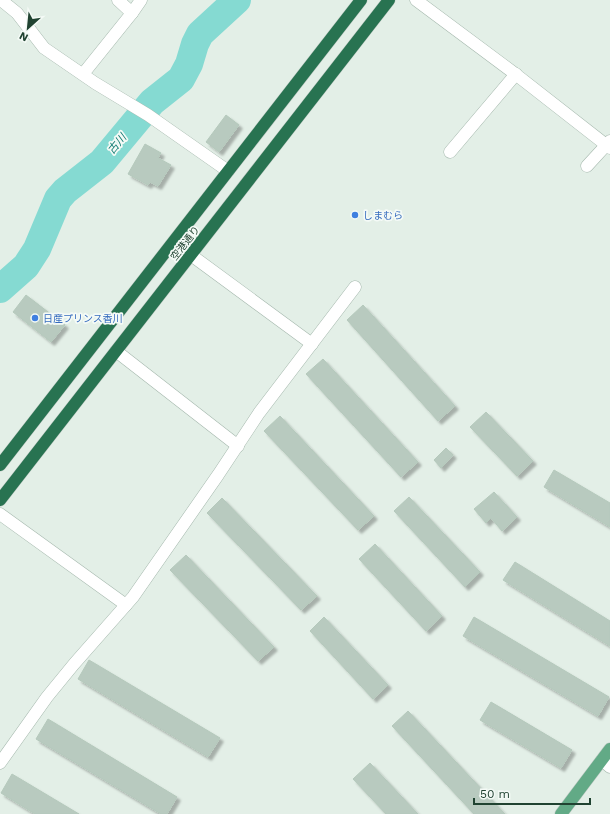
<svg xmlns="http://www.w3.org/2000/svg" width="610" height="814" viewBox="0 0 610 814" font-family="'Work Sans','Noto Sans JP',sans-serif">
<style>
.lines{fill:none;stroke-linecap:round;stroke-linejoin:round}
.river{stroke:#85dad2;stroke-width:28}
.building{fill:#b8cabf;stroke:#b5c9bc;filter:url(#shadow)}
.minor-casing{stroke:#a5b8ad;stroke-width:13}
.major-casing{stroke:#c1cac5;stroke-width:13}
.highway-casing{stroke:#c1cac5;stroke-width:13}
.minor{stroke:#fff;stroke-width:12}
.major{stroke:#62aa86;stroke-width:12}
.highway{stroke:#287351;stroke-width:12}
.shop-dot{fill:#3f7fe0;stroke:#f4faf6;stroke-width:1.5}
.labels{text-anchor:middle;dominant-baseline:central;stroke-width:3.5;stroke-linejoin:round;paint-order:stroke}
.shop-label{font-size:10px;fill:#366cbe;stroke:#f4faf6;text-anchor:start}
.street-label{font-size:10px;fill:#204331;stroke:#f4faf6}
.water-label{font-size:11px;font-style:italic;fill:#127b72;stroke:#f4faf6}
</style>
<defs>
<filter id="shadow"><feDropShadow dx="3.5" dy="3.5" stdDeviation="1" flood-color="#0004"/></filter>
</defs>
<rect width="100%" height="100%" fill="#e3efe7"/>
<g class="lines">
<polyline class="river" points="0,289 26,266 37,249 58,199 65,191 102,162 152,102 181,79 189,64 195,44 200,34 237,0"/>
</g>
<g class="building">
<polygon points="226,115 239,125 219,152 206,142"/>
<polygon points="145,144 161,153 158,158 171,165 158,186 150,182 148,185 128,174"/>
<polygon points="26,295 65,325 51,342 13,312"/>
<polygon points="363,305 455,406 438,421 347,320"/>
<polygon points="323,359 418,462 401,477 306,374"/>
<polygon points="486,412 533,461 517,476 470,427"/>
<polygon points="280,416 374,516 358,530 264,431"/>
<polygon points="446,448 453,455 441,468 434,460"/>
<polygon points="554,470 610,503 610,527 544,487"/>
<polygon points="494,492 517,517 502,531 491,518 486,523 474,509"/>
<polygon points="409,497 480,572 465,587 394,511"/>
<polygon points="222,498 317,596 301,610 207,513"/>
<polygon points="375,544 442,616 426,631 359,559"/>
<polygon points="186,555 274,647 258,661 170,570"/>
<polygon points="515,562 610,621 610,646 503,580"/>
<polygon points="324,617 388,685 373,699 310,631"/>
<polygon points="474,617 609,697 598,716 463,636"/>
<polygon points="89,660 220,738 208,757 78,679"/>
<polygon points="491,702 572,750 561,768 480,720"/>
<polygon points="408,711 505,814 474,814 392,726"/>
<polygon points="48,719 177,797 167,814 161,814 36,739"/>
<polygon points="370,763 418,814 386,814 353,779"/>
<polygon points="12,774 79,814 35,814 1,793"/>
</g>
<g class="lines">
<defs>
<g id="minor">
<polyline points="1,0 17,13 44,48 95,83 148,115 228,171"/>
<polyline points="416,0 514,73 610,148"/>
<polyline points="132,13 141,0"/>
<polyline points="83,74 132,13 118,0"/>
<polyline points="450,152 516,74"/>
<polyline points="587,166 610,141"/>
<polyline points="191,255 312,344"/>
<polyline points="116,351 238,446"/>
<polyline points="0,514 126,605"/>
<polyline points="602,760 610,767"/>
<polyline points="0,763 47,697 74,664 133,597 218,475 259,413 355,287"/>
</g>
<polyline id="major" points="561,814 610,749"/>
<g id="highway">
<polyline points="0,465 361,0"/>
<polyline points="0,500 389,0"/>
</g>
</defs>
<use href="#minor" class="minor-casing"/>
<use href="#major" class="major-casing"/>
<use href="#highway" class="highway-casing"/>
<use href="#minor" class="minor"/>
<use href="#major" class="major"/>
<use href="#highway" class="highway"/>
</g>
<g class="shop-dot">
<circle cx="355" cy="215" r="4"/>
<circle cx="35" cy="318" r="4"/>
</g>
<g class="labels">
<g class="shop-label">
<text x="363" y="215">しまむら</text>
<text x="43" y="318">日産プリンス香川</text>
</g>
<g class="street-label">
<text transform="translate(185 243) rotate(-52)">空港通り</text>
</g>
<g class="water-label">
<text transform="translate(117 144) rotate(-50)">古川</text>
</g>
</g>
<g transform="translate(28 28) rotate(207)" stroke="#f4faf6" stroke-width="3" paint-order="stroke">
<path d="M0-3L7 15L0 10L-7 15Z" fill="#204331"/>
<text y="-6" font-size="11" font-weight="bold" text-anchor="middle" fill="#204331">N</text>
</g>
<path d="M474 798v6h116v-6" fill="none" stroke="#204331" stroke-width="2"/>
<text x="480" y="798" font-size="12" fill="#204331" stroke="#f4faf6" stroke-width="3" paint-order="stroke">50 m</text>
</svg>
